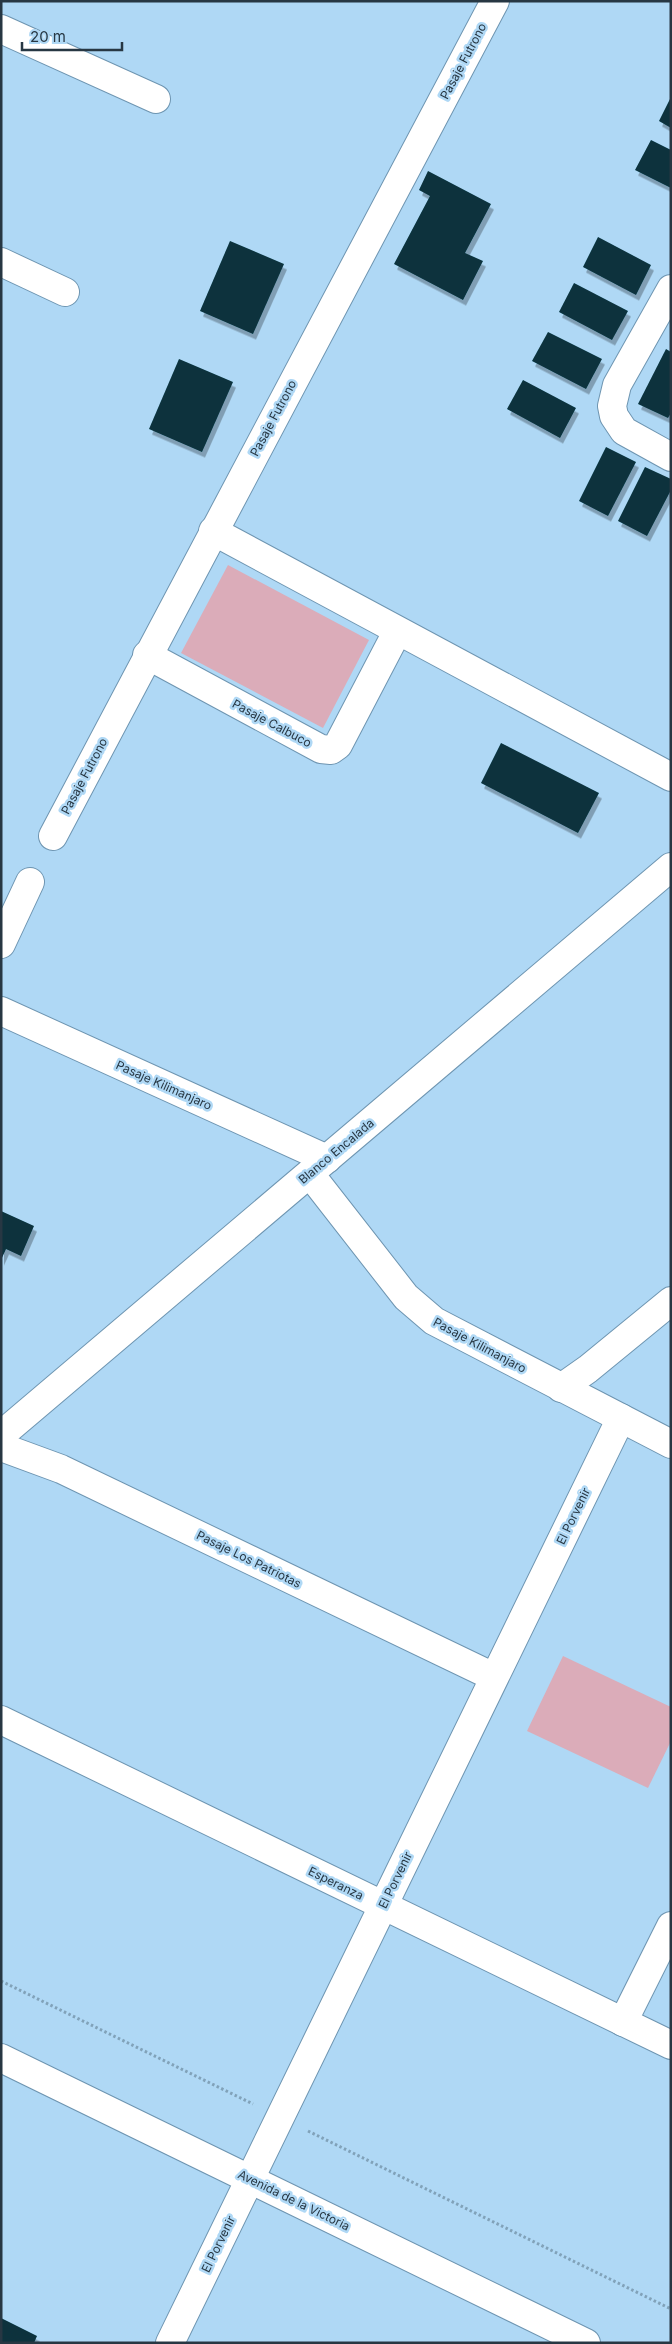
<svg xmlns="http://www.w3.org/2000/svg" width="672" height="2344" viewBox="0 0 672 2344" font-family="Inter,sans-serif">
<style>
.green{fill:#dbacb9}
.building{fill:#08323d;filter:url(#shadow)}
.lines{fill:none;stroke-linecap:round;stroke-linejoin:round}
.minor-casing{stroke:#6e95b1;stroke-width:30}
.tertiary-casing{stroke:#6e95b1;stroke-width:30}
.secondary-casing{stroke:#6e95b1;stroke-width:30}
.path{stroke:#81a2b9;stroke-width:3;stroke-dasharray:2.5 2.5;stroke-linecap:butt}
.minor{stroke:#fff;stroke-width:28}
.tertiary{stroke:#fff;stroke-width:28}
.secondary{stroke:#fff;stroke-width:28}
.labels{text-anchor:middle;dominant-baseline:central;stroke-width:5;stroke-linejoin:round;paint-order:stroke}
.street-label{font-size:12px;fill:#273743;stroke:#afd8f5}
</style>
<defs>
<filter id="shadow"><feDropShadow dx="3" dy="5.5" stdDeviation="0" flood-color="#0004"/></filter>
</defs>
<rect width="100%" height="100%" fill="#afd8f5"/>
<g class="green">
<polygon points="228,565 369,640 323,728 181,653"/>
<polygon points="563,1656 671,1707 671,1741 648,1788 527,1731"/>
</g>
<g class="building">
<polygon points="671,97 671,128 659,121"/>
<polygon points="651,140 671,150 671,188 635,170"/>
<polygon points="428,171 491,204 465,253 483,261 463,300 394,264 430,196 419,190"/>
<polygon points="598,237 651,265 636,295 583,267"/>
<polygon points="230,241 284,264 253,334 200,311"/>
<polygon points="574,283 628,311 612,340 559,312"/>
<polygon points="548,332 602,359 586,389 532,361"/>
<polygon points="666,349 671,352 671,413 668,418 638,404"/>
<polygon points="179,359 233,382 202,452 149,429"/>
<polygon points="523,380 576,408 560,438 507,409"/>
<polygon points="606,447 636,462 608,516 579,501"/>
<polygon points="645,467 671,479 671,490 647,536 618,521"/>
<polygon points="501,743 599,793 578,833 481,783"/>
<polygon points="1,1211 34,1226 21,1256 6,1249 1,1260"/>
<polygon points="1,2318 37,2336 34,2343 1,2343"/>
</g>
<g class="lines">
<defs>
<g id="minor">
<polyline points="1,29 156,99"/>
<polyline points="1,262 65,292"/>
<polyline points="671,289 617,385 612,406 614,416 624,431 671,457"/>
<polyline points="213,531 671,777"/>
<polyline points="147,655 321,749 331,750 338,745 397,632"/>
<polyline points="53,836 495,1"/>
<polyline points="1,944 30,882"/>
<polyline points="1,1011 327,1159"/>
<polyline points="310,1174 406,1297 434,1321 671,1444"/>
<polyline points="561,1388 588,1369 671,1301"/>
<polyline points="1,1447 61,1469 494,1677"/>
<polyline points="1,1720 671,2045"/>
<polyline points="623,2022 671,1926"/>
<polyline points="170,2343 621,1418"/>
</g>
<polyline id="tertiary" points="1,1435 671,867"/>
<polyline id="secondary" points="1,2058 586,2343"/>
</defs>
<use href="#minor" class="minor-casing"/>
<use href="#tertiary" class="tertiary-casing"/>
<use href="#secondary" class="secondary-casing"/>
<g class="path">
<polyline points="1,1981 253,2104"/>
<polyline points="308,2131 671,2309"/>
</g>
<use href="#minor" class="minor"/>
<use href="#tertiary" class="tertiary"/>
<use href="#secondary" class="secondary"/>
</g>
<g class="labels">
<g class="street-label">
<text transform="translate(463 61) rotate(-62)">Pasaje Futrono</text>
<text transform="translate(273 418) rotate(-62)">Pasaje Futrono</text>
<text transform="translate(272 723) rotate(28)">Pasaje Calbuco</text>
<text transform="translate(84 776) rotate(-62)">Pasaje Futrono</text>
<text transform="translate(164 1085) rotate(24)">Pasaje Kilimanjaro</text>
<text transform="translate(336 1151) rotate(-40)">Blanco Encalada</text>
<text transform="translate(480 1345) rotate(28)">Pasaje Kilimanjaro</text>
<text transform="translate(573 1516) rotate(-64)">El Porvenir</text>
<text transform="translate(249 1559) rotate(26)">Pasaje Los Patriotas</text>
<text transform="translate(395 1880) rotate(-64)">El Porvenir</text>
<text transform="translate(336 1883) rotate(26)">Esperanza</text>
<text transform="translate(294 2200) rotate(26)">Avenida de la Victoria</text>
<text transform="translate(218 2244) rotate(-64)">El Porvenir</text>
</g>
</g>
<rect width="672" height="2344" fill="none" stroke="#273743" stroke-width="5"/>
<path d="M22 42v8h100v-8" fill="none" stroke="#273743" stroke-width="2.5"/>
<text x="30" y="42" font-size="15" fill="#273743" stroke="#afd8f5" stroke-width="4" paint-order="stroke">20 m</text>
</svg>
